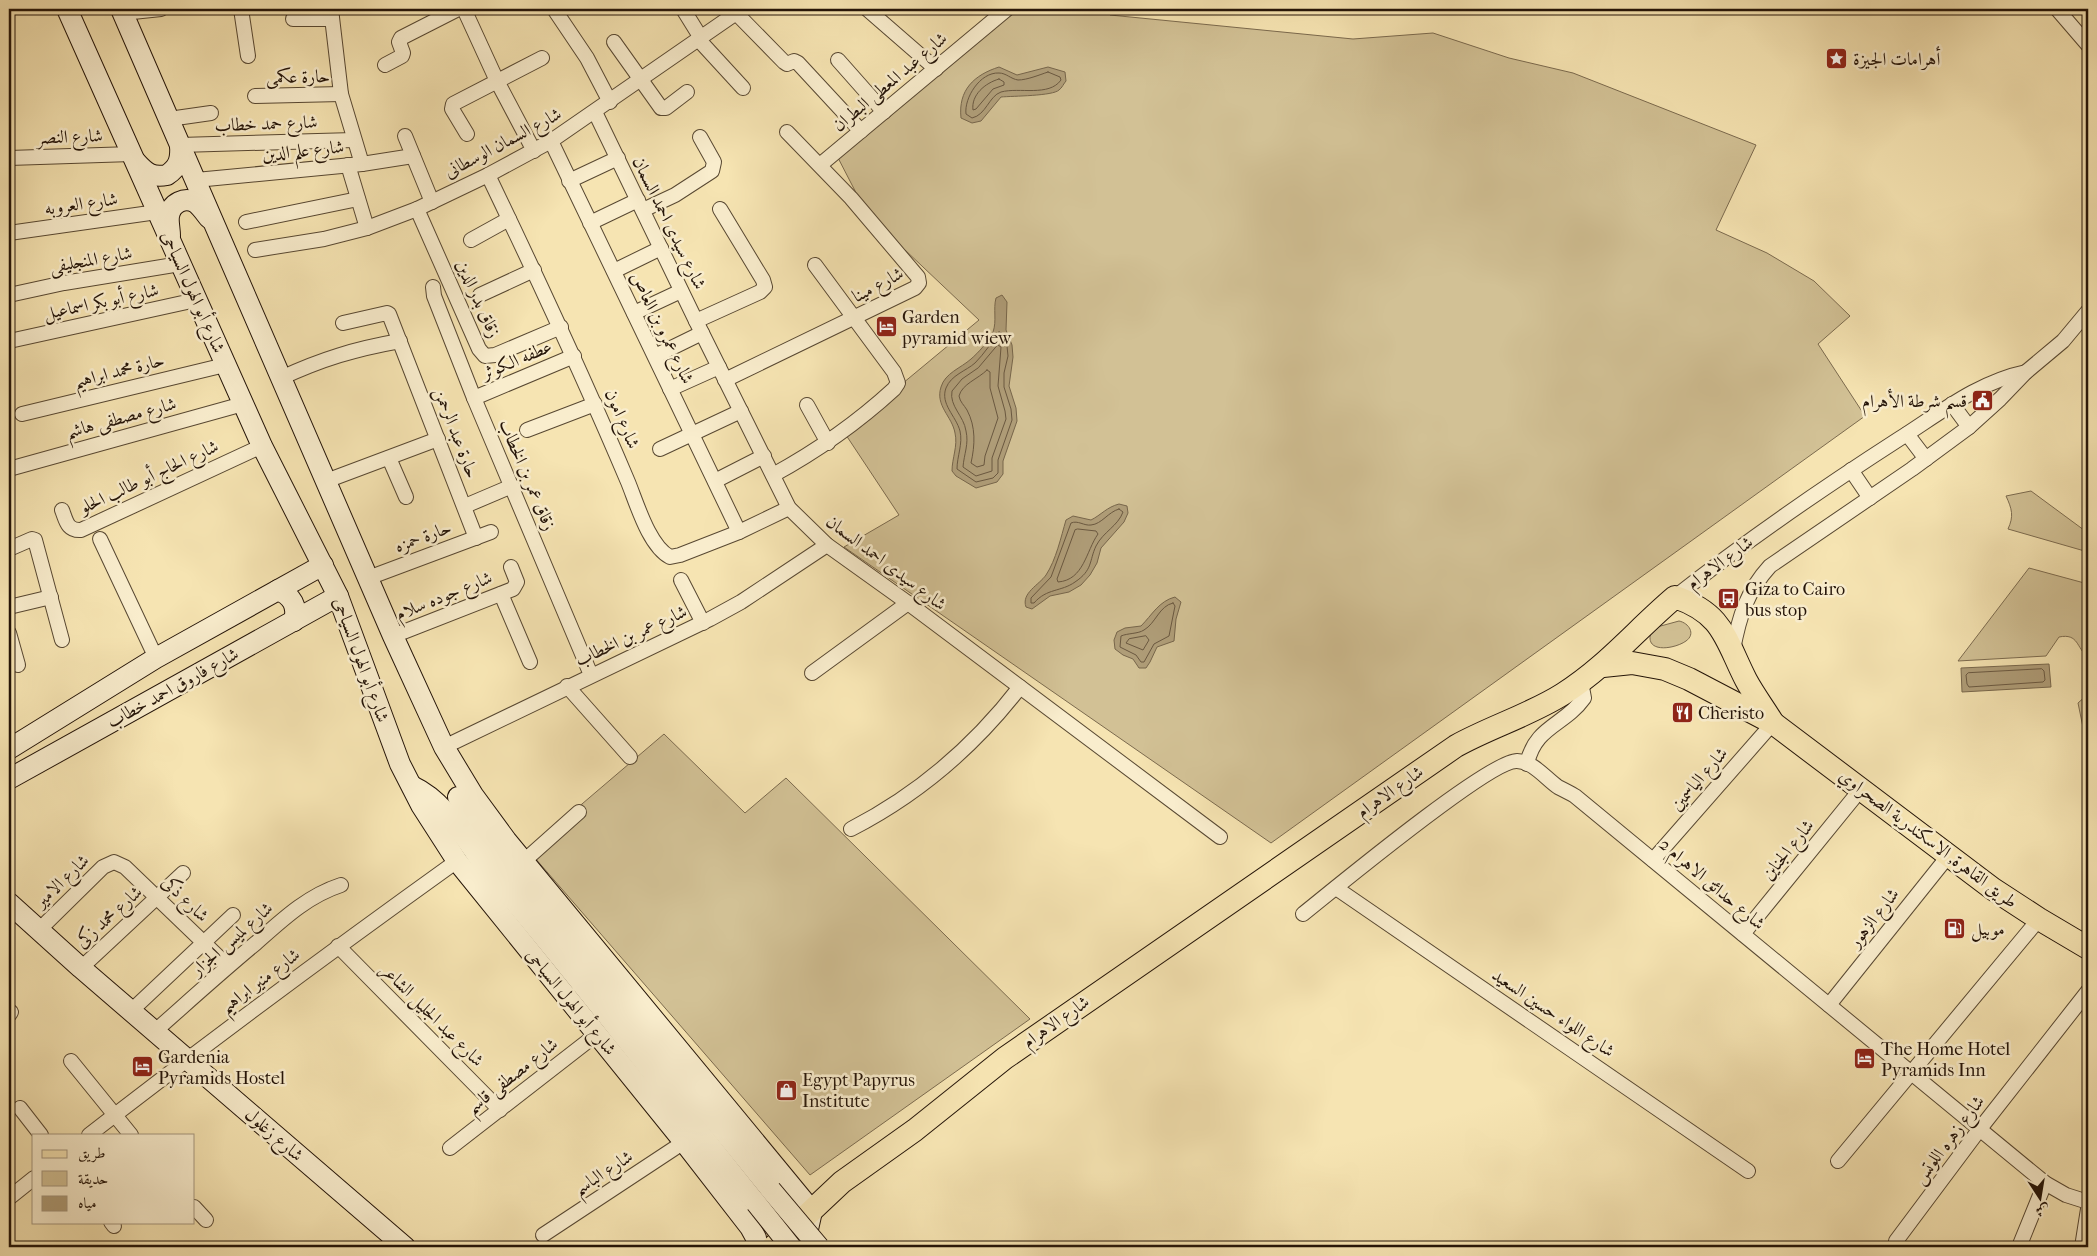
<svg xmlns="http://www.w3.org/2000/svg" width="2097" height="1256" viewBox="0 0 2097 1256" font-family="'IM FELL French Canon',Amiri,serif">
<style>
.green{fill:#d2c195;stroke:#7b6a4e}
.water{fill:#af9d78;stroke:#77664b}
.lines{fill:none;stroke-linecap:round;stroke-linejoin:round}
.shore{stroke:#6a5840;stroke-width:1}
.street-casing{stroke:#584832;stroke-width:16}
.secondary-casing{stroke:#241408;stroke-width:22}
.primary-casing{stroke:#241408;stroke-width:24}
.street{stroke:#f9edcd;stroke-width:14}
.secondary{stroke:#f9edcd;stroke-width:20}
.primary{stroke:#f6e4b2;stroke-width:22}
.secondary-bridge-casing{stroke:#241408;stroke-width:22;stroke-linecap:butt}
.secondary-bridge{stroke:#f9edcd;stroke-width:20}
.labels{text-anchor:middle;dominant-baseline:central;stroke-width:5;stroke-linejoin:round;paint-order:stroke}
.poi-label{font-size:18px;fill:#241408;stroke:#f9edcd;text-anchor:start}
.street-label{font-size:18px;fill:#241408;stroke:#f9edcd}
</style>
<rect width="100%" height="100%" fill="#f6e4b2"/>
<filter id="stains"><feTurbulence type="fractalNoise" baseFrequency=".004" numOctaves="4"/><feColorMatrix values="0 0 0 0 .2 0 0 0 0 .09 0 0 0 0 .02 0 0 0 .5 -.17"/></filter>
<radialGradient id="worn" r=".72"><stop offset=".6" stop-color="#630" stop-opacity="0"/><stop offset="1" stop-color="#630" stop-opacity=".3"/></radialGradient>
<g class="green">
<polygon points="1015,9 1104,9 1110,15 1353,39 1433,33 1509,58 1573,73 1756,145 1716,230 1767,253 1814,281 1850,316 1818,344 1865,416 1271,843 844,547 899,515 844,432 979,320 867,214 835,152"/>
<path d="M2031,491L2088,533V552L2008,529C2014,516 2012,509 2006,496Z"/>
<path d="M2029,568L2088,584V657C2076,648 2079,633 2059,637L2046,656L1958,661Z"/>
<path d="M1679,621C1689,623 1696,634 1686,641C1675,649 1644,654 1651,632L1657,627Z"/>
<polygon points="2088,694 2088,739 2085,737 2078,703"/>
<polygon points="664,734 745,813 786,778 1030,1019 810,1175 528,850"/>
</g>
<g class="water">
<path d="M999,67L1017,75L1048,67L1065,72L1066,81C1064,83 1062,88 1059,90C1053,96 1013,96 1001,97L981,121L972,123L961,118C958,90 974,75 999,67Z"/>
<path d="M1002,295L1007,302L1006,330L1012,345L1013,357L1009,386L1016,408L1017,421L1003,461V474L997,482L976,488L956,476L952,471C952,458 958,446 955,433C952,416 935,406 941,387C945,373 961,368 971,359C978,353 989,341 993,332C997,321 993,309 996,298Z"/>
<path d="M1119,504L1127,506L1128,513L1124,522L1101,548L1097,563L1090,575L1081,585L1069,592L1050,596L1032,609L1026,607C1021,593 1039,585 1046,575C1056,560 1061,537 1066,520L1073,516L1091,520C1101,515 1107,507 1119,504Z"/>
<path d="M1175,597L1181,602L1176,619L1174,641L1157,647L1150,662L1146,668H1139L1133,659L1123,655L1115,649L1114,640L1117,632L1125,628L1141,626C1152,615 1159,601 1175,597Z"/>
<polygon points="2049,664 2051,687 1962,692 1961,668"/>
</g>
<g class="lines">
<g class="shore">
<path d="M1048,72L1060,77L1061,80C1049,97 1019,87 1001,92C989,96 986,115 972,118L966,114C964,98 980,72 999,73C1006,73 1011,79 1018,80C1027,80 1039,75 1048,72Z"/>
<path d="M999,79L1004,82V85L993,89L976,109L973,110C971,95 985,83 999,79Z"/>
<path d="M999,332L1002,333L1007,346L1008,356L1004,373V387L1011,409L1012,420L998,460V473L993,478L976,482L957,469C957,456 963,444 960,431C956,416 940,404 946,388C951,375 966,371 975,363C984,354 992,342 999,332Z"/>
<path d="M998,345L1001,347L998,386L1005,411L1006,419L992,458V471L976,476L963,467C964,454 969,444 966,431C964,416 949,406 952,391L962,379L978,368Z"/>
<path d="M987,370L990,372V388L998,418L985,456L984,465L977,467L971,463C975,445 976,427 967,410C964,405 960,402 959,396C962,384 978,379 987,370Z"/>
<path d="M1119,509L1123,512C1118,526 1103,532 1096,546C1089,561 1093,570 1075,582C1061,592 1047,588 1034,603H1031V598L1051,577L1071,523C1078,520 1084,526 1091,525C1102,524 1108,512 1119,509Z"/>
<path d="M1078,529L1096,531L1098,534C1086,551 1084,580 1058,582L1057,579L1075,530Z"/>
<path d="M1173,603L1175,606L1169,636L1154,644L1144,662H1141L1136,655L1120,647L1121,636C1128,633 1138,634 1144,630C1156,623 1159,606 1173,603Z"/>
<polygon points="1146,636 1149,640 1143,650 1126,643 1129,639"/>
<polygon points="2042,669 2044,671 2045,680 2043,682 1969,687 1967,684 1966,675 1968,673"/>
</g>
<defs>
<g id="street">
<polyline points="241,9 248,56"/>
<polyline points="331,9 341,94 362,164"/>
<polyline points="464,9 497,81 534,151"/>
<polyline points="554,9 587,58 610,102"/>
<polyline points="683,9 701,38"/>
<polyline points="867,9 936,69"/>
<polyline points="2057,9 2088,45"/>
<polyline points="123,13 161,9"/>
<polyline points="736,13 784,62 787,64 794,61 798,63 861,131"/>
<polyline points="293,19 332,19"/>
<polyline points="698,39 743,88"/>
<polyline points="614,42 661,108 666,108 687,92"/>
<polyline points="838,60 884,112"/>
<polyline points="385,65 402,56 403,53 399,42 401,38 458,9"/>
<polyline points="255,96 341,94"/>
<polyline points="595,112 696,321 789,508 827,545 908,603 1220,837"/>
<polyline points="169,119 211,113"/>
<polyline points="467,134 452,109 453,104 542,58"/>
<polyline points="405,136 432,202"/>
<polyline points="551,141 739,532"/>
<polyline points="180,145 354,140"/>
<polyline points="9,158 132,154"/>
<polyline points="348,165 367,228"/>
<polyline points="820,165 1007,9"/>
<path d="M488,175C537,277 584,378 628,482C637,504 649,546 670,557L680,555L739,532L789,508"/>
<polyline points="196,180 362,164 413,156"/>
<polyline points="569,181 618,158"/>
<polyline points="417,209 479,349 485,356 495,355 561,327"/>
<polyline points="643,210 675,195 712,171 714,162 700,137"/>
<polyline points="246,222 358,199"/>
<polyline points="590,223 638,200"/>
<polyline points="9,233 157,212"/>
<polyline points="471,240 509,219"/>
<polyline points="255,250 324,239 367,228 417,209 488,175 551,141 742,9"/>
<polyline points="614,271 661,248"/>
<polyline points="433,287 434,296 474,398 591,675"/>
<polyline points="9,295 64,283 180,264"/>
<polyline points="480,295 534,270"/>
<polyline points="634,313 681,291"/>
<polyline points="696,321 760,292 765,287 763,280 720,209"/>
<polyline points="343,323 387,313 389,314 476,538"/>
<polyline points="14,340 196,300"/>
<polyline points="655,356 702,333"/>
<path d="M281,378C322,359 355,349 400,341"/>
<polyline points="725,380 915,288 919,283 918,277 851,198 787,132"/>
<polyline points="670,389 719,367"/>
<polyline points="474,398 574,356"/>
<polyline points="1952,404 1969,427"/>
<polyline points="807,405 828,443"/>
<polyline points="22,414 225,365"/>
<polyline points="527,430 595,404"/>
<polyline points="1907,434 1926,459"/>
<polyline points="660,449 741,411"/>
<polyline points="389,458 406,497"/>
<polyline points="9,469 243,404"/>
<polyline points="1851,470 1870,498"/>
<path d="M773,475C817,451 857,423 894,389L898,383L894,372L815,265"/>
<polyline points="326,481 438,439"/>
<polyline points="715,481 764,456"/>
<polyline points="465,506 512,486"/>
<path d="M62,510C66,520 67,531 81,530L262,446"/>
<polyline points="100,539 156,658"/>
<polyline points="9,549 32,539 35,540 62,640"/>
<polyline points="368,578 491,532"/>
<polyline points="681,580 703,623"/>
<polyline points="501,594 530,662"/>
<path d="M1675,597C1747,540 1823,488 1899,439C1940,413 1978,382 2026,372"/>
<polyline points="9,607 51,597"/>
<polyline points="9,633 18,665"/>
<polyline points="393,636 513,589 517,582 511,567"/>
<path d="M1733,650C1739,617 1747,591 1770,566L1912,469L1969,427L2000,399L2026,372L2063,341L2088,311"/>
<polyline points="812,673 908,603"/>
<polyline points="567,686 630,757"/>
<polyline points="444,747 710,619 741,602 827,545"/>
<path d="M1527,764C1535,726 1564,726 1584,698L1581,682"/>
<path d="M851,829C919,794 973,748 1020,687"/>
<polyline points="1653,860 1773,723"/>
<polyline points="524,861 579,812"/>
<polyline points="1336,888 1748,1171"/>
<path d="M1303,914C1333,890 1490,760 1517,761C1534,762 1545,778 1558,787C1564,790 1570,793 1575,796L2045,1183L2066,1195L2088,1202"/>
<polyline points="39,930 103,867 114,862 125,867 228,966"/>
<polyline points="1743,934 1861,789"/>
<polyline points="338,946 500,1110"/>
<polyline points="81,968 183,873"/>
<polyline points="1829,1005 1949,855"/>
<polyline points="131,1011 233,915"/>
<polyline points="9,1015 11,1012"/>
<path d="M154,1032C188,1002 221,972 256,943C282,920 307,896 341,885"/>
<polyline points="71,1061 131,1135"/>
<polyline points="20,1108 41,1135"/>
<path d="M89,1135C210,1041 333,950 457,861"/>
<polyline points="450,1148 597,1034"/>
<polyline points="1838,1161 2039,919"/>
<polyline points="9,1198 34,1178"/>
<polyline points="194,1207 206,1220"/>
<polyline points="111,1222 114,1226"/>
<polyline points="543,1235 684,1142"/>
<polyline points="1896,1241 1979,1130 2088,991"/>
<polyline points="2019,1247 2045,1183"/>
<polyline points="2082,1247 2088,1209"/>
</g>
<g id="secondary">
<polyline points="67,9 262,446 338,596 400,764 421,805 457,861 684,1142 750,1227 756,1238 757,1247"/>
<polyline points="121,9 393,636 444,747 473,795 506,840 812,1211 804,1247"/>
<path d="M136,162C146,173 152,178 167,175C179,167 181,159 180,145"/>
<path d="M170,236C170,229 168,222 169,216C171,203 185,196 196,203C201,207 205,213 209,218"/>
<path d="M278,590C292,596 298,606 294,621"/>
<polyline points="9,749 156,658 323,565"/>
<polyline points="9,779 338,596"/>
<path d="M412,786C450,804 466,844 492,875C583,981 668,1094 756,1203"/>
<polyline points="458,797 484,836 771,1190"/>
<polyline points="9,903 81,968 405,1247"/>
</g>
<g id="primary">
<polyline points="1603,666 1632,663 1665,669 1689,679 1773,723 1993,889 2039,919 2088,948"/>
<path d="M773,1247L842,1182L915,1130L1005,1058L1456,746C1490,727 1530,715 1563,694C1607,666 1636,630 1675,597C1724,614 1725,639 1746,680C1754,695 1764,708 1773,723"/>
</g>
</defs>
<use href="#street" class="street-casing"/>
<use href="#secondary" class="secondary-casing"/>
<use href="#primary" class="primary-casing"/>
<use href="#street" class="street"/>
<use href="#secondary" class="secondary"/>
<use href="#primary" class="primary"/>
<defs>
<g id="secondary-bridge">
<polyline points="771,1190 819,1247"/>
<polyline points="756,1203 791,1247"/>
</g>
</defs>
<use href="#secondary-bridge" class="secondary-bridge-casing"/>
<use href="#secondary-bridge" class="secondary-bridge"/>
</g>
<defs>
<symbol id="sight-square" viewBox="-11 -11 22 22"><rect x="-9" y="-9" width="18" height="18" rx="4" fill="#8f2418" stroke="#f9edcd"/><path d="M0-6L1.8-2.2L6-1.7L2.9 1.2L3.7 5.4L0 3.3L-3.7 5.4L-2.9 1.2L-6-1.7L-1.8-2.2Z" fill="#fff"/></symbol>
<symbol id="hotel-square" viewBox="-11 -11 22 22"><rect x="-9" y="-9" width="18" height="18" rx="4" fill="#8f2418" stroke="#f9edcd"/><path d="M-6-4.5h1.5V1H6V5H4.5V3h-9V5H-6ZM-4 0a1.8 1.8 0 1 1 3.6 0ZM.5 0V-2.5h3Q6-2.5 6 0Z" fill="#fff"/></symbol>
<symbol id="civic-square" viewBox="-11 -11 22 22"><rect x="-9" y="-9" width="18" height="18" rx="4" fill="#8f2418" stroke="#f9edcd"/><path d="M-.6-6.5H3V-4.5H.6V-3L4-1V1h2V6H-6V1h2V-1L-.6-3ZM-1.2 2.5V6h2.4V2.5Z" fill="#fff"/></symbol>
<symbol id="bus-square" viewBox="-11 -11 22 22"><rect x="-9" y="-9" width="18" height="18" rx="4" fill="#8f2418" stroke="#f9edcd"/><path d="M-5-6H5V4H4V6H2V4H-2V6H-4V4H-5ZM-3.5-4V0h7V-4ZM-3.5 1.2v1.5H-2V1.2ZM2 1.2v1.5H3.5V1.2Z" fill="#fff"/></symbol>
<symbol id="restaurant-square" viewBox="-11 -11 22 22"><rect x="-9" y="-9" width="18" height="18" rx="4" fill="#8f2418" stroke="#f9edcd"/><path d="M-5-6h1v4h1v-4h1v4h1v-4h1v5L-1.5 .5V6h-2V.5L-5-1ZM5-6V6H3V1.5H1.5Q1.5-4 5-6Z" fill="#fff"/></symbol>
<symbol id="fuel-square" viewBox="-11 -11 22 22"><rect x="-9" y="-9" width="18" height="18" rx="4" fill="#8f2418" stroke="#f9edcd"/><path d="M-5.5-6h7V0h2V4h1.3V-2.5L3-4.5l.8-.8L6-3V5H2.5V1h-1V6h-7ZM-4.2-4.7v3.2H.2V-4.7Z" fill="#fff"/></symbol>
<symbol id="shop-square" viewBox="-11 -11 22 22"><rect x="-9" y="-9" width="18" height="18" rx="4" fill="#8f2418" stroke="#f9edcd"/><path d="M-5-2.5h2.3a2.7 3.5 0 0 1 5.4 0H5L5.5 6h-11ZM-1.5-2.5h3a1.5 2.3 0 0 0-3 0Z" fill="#fff"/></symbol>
</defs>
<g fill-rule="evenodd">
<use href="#sight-square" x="1824" y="46" width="25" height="25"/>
<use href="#hotel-square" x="874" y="314" width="25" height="25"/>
<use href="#civic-square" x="1970" y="388" width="25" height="25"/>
<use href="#bus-square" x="1716" y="586" width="25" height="25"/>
<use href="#restaurant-square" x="1670" y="700" width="25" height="25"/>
<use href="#fuel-square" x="1942" y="916" width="25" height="25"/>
<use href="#hotel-square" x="1852" y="1046" width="25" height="25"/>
<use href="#hotel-square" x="130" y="1054" width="25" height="25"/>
<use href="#shop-square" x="774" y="1078" width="25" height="25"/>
</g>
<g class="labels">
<g class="poi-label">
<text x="1853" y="59">أهرامات الجيزة</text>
<text x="902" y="317">Garden<tspan x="902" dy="21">pyramid wiew</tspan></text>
<text x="1967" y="401" text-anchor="end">قسم شرطة الأهرام</text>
<text x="1745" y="589">Giza to Cairo<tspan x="1745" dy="21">bus stop</tspan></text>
<text x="1698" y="713">Cheristo</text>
<text x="1971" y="929">موبيل</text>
<text x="1881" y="1049">The Home Hotel<tspan x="1881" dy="21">Pyramids Inn</tspan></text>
<text x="158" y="1057">Gardenia<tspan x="158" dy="21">Pyramids Hostel</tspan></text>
<text x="802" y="1080">Egypt Papyrus<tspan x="802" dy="21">Institute</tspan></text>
</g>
<g class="street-label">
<text transform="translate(298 77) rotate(-1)">حارة عكمى</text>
<text transform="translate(890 82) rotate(-40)">شارع عبد المعطى البطران</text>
<text transform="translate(266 124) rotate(-2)">شارع حمد خطاب</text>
<text transform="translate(70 137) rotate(-2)">شارع النصر</text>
<text transform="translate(503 143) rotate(-28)">شارع السمان الوسطانى</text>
<text transform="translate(303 151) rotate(-6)">شارع علم الدين</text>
<text transform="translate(81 204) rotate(-8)">شارع العروبه</text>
<text transform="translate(669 223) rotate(64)">شارع سيدى احمد السمان</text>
<text transform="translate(91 260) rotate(-10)">شارع المنجليفى</text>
<text transform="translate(878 285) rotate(-28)">شارع مينا</text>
<text transform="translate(193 292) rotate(66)">شارع أبو الهول السياحى</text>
<text transform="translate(478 299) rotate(66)">زقاق بدر الدين</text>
<text transform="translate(101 302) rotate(-12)">شارع أبو بكر اسماعيل</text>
<text transform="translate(662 328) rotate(64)">شارع عمرو بن العاص</text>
<text transform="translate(517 360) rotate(-23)">عطفه الكوثر</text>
<text transform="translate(119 371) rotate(-14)">حارة محمد ابراهيم</text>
<text transform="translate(121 418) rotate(-15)">شارع مصطفى هاشم</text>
<text transform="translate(622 419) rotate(67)">شارع امون</text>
<text transform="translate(456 433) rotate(69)">حارة عبد الرحمن</text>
<text transform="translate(527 475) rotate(67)">زقاق عمر بن الخطاب</text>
<text transform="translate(149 477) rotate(-25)">شارع الحاج أبو طالب الحلو</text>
<text transform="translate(423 537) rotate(-20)">حارة حمزه</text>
<text transform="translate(886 563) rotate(37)">شارع سيدى احمد السمان</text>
<text transform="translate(1720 563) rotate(-36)">شارع الاهرام</text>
<text transform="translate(444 596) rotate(-22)">شارع جوده سلام</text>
<text transform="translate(631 636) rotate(-25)">شارع عمر بن الخطاب</text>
<text transform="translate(361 660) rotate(70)">شارع أبو الهول السياحى</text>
<text transform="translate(173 688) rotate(-29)">شارع فاروق احمد خطاب</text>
<text transform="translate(1699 779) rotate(-49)">شارع الياسمين</text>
<text transform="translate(1390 792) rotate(-35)">شارع الاهرام</text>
<text transform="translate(1928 839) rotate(37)">طريق القاهرة, الاسكندرية الصحراوي</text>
<text transform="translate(1788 850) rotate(-51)">شارع الجناين</text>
<text transform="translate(62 881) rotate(-44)">شارع الامير</text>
<text transform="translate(1712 884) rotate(40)">شارع حدائق الاهرام 2</text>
<text transform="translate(185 899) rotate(44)">شارع ذكى</text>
<text transform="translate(109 917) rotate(-42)">شارع محمد زكى</text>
<text transform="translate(1874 918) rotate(-52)">شارع الزهور</text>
<text transform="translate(232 939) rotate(-41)">شارع لميس الجزار</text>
<text transform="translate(260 981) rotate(-37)">شارع منير ابراهيم</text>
<text transform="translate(571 1002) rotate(51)">شارع أبو الهول السياحى</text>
<text transform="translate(1553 1013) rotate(34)">شارع اللواء حسين السعيد</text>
<text transform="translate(432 1015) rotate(45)">شارع عبد الجليل الشاعر</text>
<text transform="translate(1056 1022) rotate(-35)">شارع الاهرام</text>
<text transform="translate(512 1076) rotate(-38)">شارع مصطفى قاسم</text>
<text transform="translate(274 1135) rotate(41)">شارع زغلول</text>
<text transform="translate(1949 1140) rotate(-53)">شارع زهره اللوتس</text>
<text transform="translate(603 1173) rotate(-33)">شارع الباسم</text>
</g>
</g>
<rect width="2097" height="1256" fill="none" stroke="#f6e4b2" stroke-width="30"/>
<rect x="10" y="10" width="2077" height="1236" fill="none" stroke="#241408" stroke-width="2.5"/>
<rect x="15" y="15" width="2067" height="1226" fill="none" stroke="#241408"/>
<rect x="32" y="1134" width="162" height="90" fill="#f9edcd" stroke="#a4967e"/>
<rect x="42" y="1150" width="25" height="8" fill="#f6e4b2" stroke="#a4967e"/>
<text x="78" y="1158" font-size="15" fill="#241408">طريق</text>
<rect x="42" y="1171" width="25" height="15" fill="#d2c195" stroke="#a4967e"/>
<text x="78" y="1184" font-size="15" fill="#241408">حديقة</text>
<rect x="42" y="1196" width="25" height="15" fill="#af9d78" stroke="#a4967e"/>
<text x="78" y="1208" font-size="15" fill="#241408">مياه</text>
<g transform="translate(2040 1198) rotate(168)" stroke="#f9edcd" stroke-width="4" paint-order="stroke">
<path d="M0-4L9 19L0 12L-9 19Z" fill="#241408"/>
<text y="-8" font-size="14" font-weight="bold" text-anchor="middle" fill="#241408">ش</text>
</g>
<rect width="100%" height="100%" filter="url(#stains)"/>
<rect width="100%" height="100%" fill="url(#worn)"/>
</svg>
